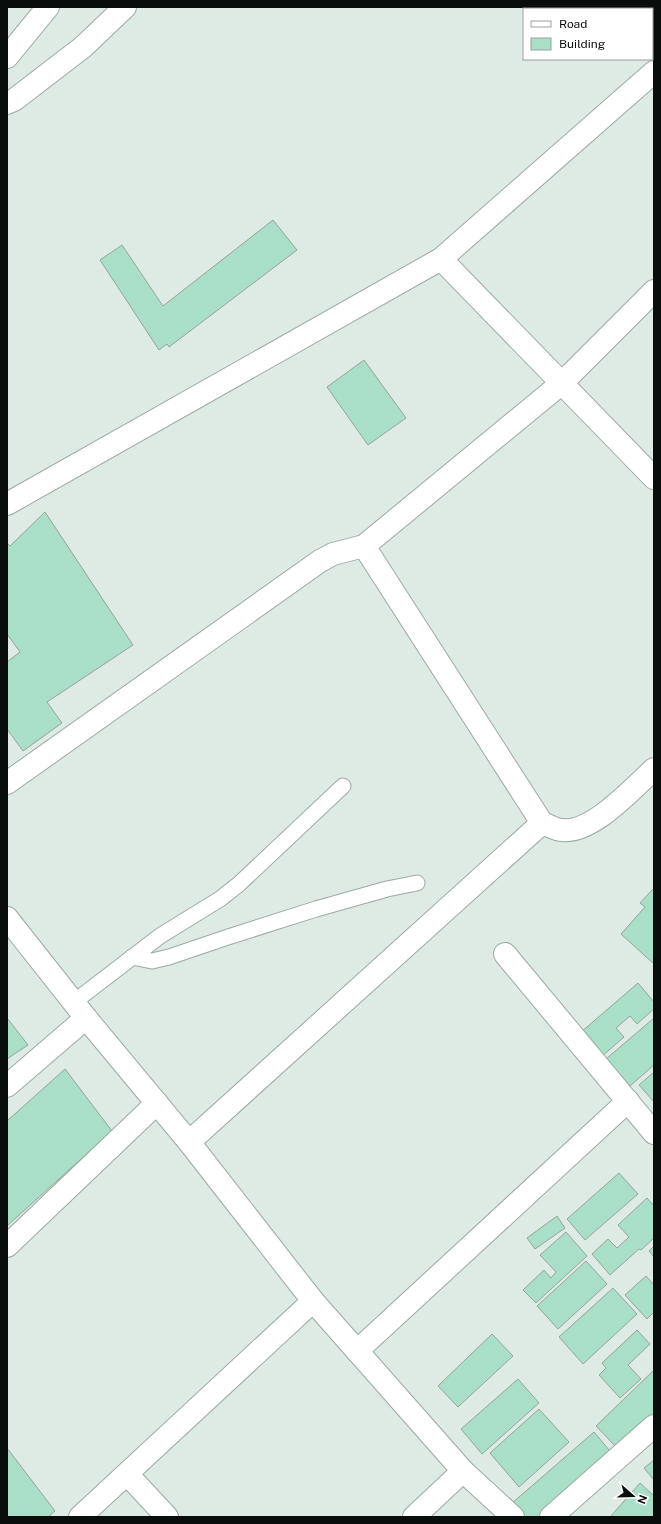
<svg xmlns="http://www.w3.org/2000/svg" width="661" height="1524" viewBox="0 0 661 1524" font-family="'Public Sans',sans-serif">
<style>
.building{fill:#a9dfc7;stroke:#98a39e}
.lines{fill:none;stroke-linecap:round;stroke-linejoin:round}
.lane-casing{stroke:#9da9a3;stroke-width:17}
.street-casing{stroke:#9da9a3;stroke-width:24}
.lane{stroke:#fff;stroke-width:15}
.street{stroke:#fff;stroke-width:22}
</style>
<rect width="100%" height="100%" fill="#deeae4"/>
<g class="building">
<polygon points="273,220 297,250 169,347 167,344 159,350 100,260 122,245 163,306"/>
<polygon points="364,360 406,418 368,445 327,387"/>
<polygon points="45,512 133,645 47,702 62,723 23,751 7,729 7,662 20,652 7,634 7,543 10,546"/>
<polygon points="653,889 654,890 654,964 621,934 645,907 640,903"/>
<polygon points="638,983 654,1002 654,1009 637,1024 630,1016 616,1028 624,1037 601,1057 580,1033"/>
<polygon points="7,1018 28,1045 7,1059"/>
<polygon points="654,1018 654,1065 630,1086 606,1059"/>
<polygon points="65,1069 112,1131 7,1226 7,1121"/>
<polygon points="654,1072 654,1102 639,1085"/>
<polygon points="619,1173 638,1194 585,1240 567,1219"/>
<polygon points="647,1198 654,1206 654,1238 641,1250 639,1249 610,1275 592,1254 608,1239 617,1248 629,1237 618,1225"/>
<polygon points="557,1216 565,1228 535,1249 527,1238"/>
<polygon points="566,1232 587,1256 536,1303 523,1290 544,1270 551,1278 556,1272 540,1255"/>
<polygon points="654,1246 654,1257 649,1251"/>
<polygon points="586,1261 607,1284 558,1329 537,1306"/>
<polygon points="646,1276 654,1285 654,1312 647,1319 625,1295"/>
<polygon points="613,1288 637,1314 583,1364 559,1337"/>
<polygon points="637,1330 650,1344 628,1365 641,1379 620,1398 599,1375 606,1368 602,1363"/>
<polygon points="492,1334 513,1356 458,1407 438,1386"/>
<polygon points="654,1370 654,1418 620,1451 596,1426"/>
<polygon points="518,1379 539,1403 482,1454 461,1429"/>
<polygon points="539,1409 569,1442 519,1487 490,1453"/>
<polygon points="594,1432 614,1456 545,1517 522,1517 511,1504"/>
<polygon points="7,1448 55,1511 48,1517 7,1517"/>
<polygon points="654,1460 654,1480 644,1468"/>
<polygon points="640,1483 654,1496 654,1517 610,1517"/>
</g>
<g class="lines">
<defs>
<g id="lane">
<polyline points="132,957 152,961 169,957 228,937 316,909 387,889 417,883"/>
<polyline points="74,1002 160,936 220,899 239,884 343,786"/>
</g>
<g id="street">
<polyline points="7,57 48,7"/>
<polyline points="7,103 14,100 83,47 125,7"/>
<polyline points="441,259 654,478"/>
<polyline points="7,504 441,259 654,72"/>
<path d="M364,546L542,823C548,825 556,830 562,830C592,834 633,788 654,769"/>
<polyline points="7,783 320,561 333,554 364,546 562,383 654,291"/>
<polyline points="7,918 86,1018 189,1142 313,1301 463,1471 513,1517"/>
<polyline points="505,954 654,1133"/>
<polyline points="7,1086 86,1018"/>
<polyline points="189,1142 542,823"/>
<polyline points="7,1246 157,1103"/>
<polyline points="357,1351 628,1101"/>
<polyline points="127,1474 167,1517"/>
<polyline points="80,1517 313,1301"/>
<polyline points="414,1517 463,1471"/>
<polyline points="551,1517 654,1426"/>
</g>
</defs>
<use href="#lane" class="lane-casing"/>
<use href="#street" class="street-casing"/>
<use href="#lane" class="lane"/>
<use href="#street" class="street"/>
</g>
<rect width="661" height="1524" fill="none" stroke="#090d0b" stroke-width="16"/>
<rect x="523" y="8" width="130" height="52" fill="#ffffff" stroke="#9d9e9d"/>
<rect x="531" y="21" width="20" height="6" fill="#ffffff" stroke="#9d9e9d"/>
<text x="559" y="28" font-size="12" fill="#090d0b">Road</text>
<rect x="531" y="38" width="20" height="12" fill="#a9dfc7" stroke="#9d9e9d"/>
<text x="559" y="48" font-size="12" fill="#090d0b">Building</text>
<g transform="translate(633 1496) rotate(110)" stroke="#ffffff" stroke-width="3" paint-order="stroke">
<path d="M0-3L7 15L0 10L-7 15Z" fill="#090d0b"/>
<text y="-6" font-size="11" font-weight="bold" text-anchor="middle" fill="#090d0b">N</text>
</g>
</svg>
